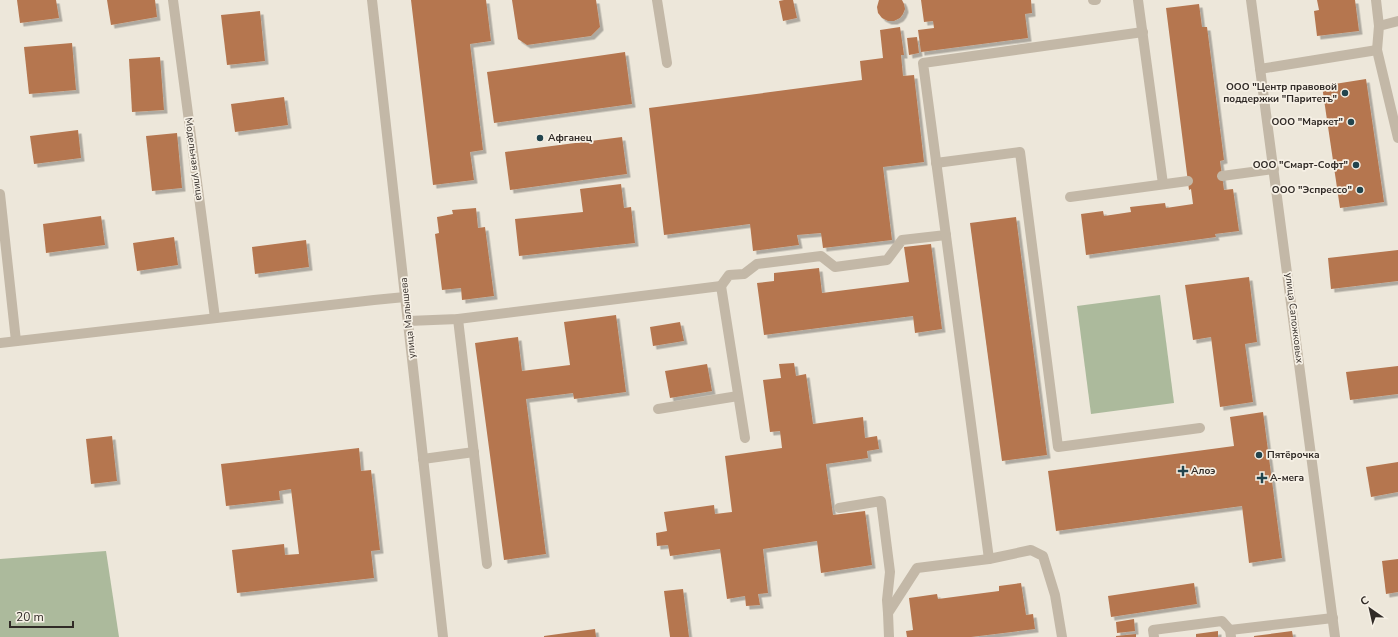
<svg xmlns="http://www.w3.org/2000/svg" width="1398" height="637" viewBox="0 0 1398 637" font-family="'Nunito Sans',sans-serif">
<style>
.green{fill:#acba9c}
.building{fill:#b5764f;filter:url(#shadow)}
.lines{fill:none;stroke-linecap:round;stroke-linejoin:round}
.lane{stroke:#c3b8a7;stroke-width:10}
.street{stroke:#c3b8a7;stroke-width:10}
.poi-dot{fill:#22444d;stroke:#f6f0e5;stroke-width:1.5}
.labels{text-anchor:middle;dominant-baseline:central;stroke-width:3.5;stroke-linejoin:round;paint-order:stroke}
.poi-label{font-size:10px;font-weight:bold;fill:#312b27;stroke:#f6f0e5;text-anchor:end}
.street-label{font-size:10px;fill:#312b27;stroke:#f6f0e5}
</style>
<defs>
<filter id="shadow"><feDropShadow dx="3.5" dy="3.5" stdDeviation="0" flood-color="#0004"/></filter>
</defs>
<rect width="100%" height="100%" fill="#ede7da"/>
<g class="green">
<polygon points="1160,295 1174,403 1091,414 1077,306"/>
<polygon points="106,551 119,637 0,637 0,559"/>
</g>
<g class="building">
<polygon points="17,0 56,0 59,18 20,23"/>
<polygon points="107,0 155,0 157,17 111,25"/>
<polygon points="411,0 486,0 491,41 470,44 483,150 470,152 474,180 433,185"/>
<polygon points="512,0 596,0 600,27 591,36 527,45 518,39"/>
<polygon points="784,0 793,0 797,18 783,21 779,1"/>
<polygon points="879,0 902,0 904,4 905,9 903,14 900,18 894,21 888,21 882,18 878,13 877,7"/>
<polygon points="921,0 1031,0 1032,13 1025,14 1028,38 921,52 918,30 934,28 933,21 924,22"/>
<polygon points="1317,0 1355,0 1359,31 1317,36 1314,11 1319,10"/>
<polygon points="1199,4 1202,27 1207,27 1224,160 1220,161 1224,190 1233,189 1239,231 1215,234 1216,237 1086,255 1081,214 1103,211 1104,216 1131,212 1130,207 1165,203 1166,208 1193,204 1191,189 1189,190 1166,8"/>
<polygon points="260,11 265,61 227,65 221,15"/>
<polygon points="900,27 904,55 901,55 903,76 914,75 924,162 883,167 892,240 823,248 821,233 797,235 799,245 753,251 750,224 664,235 649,108 862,80 860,61 883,58 880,30"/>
<polygon points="917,37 919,53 909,55 907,38"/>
<polygon points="72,43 76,90 29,94 24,47"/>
<polygon points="625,52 632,104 494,123 487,72"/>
<polygon points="160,57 164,110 132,112 129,59"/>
<polygon points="1366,79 1384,202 1340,208 1322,86"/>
<polygon points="284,97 288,125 235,132 231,104"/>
<polygon points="78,130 81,158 34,164 30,136"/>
<polygon points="177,133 182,188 152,191 146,136"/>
<polygon points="622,137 627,174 510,190 505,152"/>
<polygon points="621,184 624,208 631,207 635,243 519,256 515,219 583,212 580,189"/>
<polygon points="476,208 478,228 485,227 494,296 462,300 461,288 442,290 435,234 439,233 437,217 453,214 452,210"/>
<polygon points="101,216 105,245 46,253 43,224"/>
<polygon points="1016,217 1047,455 1002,461 970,223"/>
<polygon points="174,237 178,265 137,271 133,243"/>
<polygon points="306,240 309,267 255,274 252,247"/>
<polygon points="931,244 942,329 915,333 913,316 764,335 757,283 774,281 774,273 819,268 822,293 909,282 904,247"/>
<polygon points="1398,250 1398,281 1331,289 1328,258"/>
<polygon points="1249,277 1257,342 1245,344 1253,402 1220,407 1211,337 1193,340 1185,285"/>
<polygon points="616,315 626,392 574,399 573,393 526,399 546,554 504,560 475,343 518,337 522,371 570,365 564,322"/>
<polygon points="680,322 684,341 653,346 650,327"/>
<polygon points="794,363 796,376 806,374 813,424 863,417 865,438 877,436 879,449 867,451 868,458 826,464 833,515 865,511 872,565 821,573 817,541 763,549 768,593 758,594 760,605 746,606 745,596 727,599 720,549 670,556 668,545 657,546 656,533 667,531 664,512 714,505 715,514 732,512 725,456 782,448 780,431 770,432 763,380 781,378 779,364"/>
<polygon points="707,364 712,391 670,398 665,371"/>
<polygon points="1398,366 1398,394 1350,400 1346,372"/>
<polygon points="1263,412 1282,558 1249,563 1242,506 1056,531 1048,471 1234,446 1230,417"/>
<polygon points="112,436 117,481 91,484 86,439"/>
<polygon points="359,448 361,471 371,470 380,550 371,551 374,578 237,593 232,550 284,544 285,555 299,554 291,489 279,491 280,500 226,506 221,464"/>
<polygon points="1398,462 1398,492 1371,497 1366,467"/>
<polygon points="1398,559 1398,592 1386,594 1382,561"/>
<polygon points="1021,583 1026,615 1033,614 1035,629 971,637 907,637 906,631 913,630 909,598 937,594 938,599 999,591 999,586"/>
<polygon points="1194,583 1197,604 1111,617 1108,596"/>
<polygon points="683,589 689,637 670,637 664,591"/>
<polygon points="1134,619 1135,631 1117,633 1116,622"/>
<polygon points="595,629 596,637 544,637 544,636"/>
<polygon points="1218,631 1218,637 1196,637 1196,634"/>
<polygon points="1292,631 1293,637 1254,637 1254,636"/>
<polygon points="1136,634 1136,637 1116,637 1116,636"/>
</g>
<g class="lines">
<g class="lane">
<polyline points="657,0 667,63"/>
<polyline points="1093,0 1096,0"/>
<polyline points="1138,0 1163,184"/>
<polyline points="1376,0 1379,26"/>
<polyline points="1377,50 1379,26 1398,21"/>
<polyline points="1260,69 1377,50 1398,138"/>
<polyline points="936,163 1020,152 1058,447 1200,428"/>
<polyline points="1222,176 1274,169"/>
<polyline points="1070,197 1188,181"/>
<polyline points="721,286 729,275 744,274 757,264 821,256 835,267 887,260 902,240 946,235"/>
<polyline points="458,319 487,564"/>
<polyline points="408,321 458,319 721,286 745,438"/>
<polyline points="658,409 738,396"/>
<polyline points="423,459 474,452"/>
<polyline points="839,508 881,501 890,572 887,600 888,613"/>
<polyline points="1230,630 1333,618"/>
<polyline points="889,637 888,613 917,568 989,559"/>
<polyline points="1062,637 1055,595 1043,556 1031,550 989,559 923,63 1143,32"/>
<polyline points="1154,637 1153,630 1222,621 1230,630 1231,637"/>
</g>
<g class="street">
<polyline points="173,0 215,318"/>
<polyline points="372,0 443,637"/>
<polyline points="1251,0 1335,637"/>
<polyline points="0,194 16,341"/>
<polyline points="0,343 374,300 405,297"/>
</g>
</g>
<g class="poi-dot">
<circle cx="1345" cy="93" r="4"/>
<circle cx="1351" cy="122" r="4"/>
<circle cx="540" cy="138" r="4"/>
<circle cx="1356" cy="165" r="4"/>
<circle cx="1360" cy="190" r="4"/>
<circle cx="1259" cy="455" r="4"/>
<path d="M1181 465h4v4h4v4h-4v4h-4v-4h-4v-4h4z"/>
<path d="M1260 472h4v4h4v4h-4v4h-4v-4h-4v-4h4z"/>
</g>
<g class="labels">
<g class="poi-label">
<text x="1337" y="87">ООО "Центр правовой<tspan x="1337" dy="12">поддержки "Паритетъ"</tspan></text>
<text x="1343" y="122">ООО "Маркет"</text>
<text x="548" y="138" text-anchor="start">Афганец</text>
<text x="1348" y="165">ООО "Смарт-Софт"</text>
<text x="1352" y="190">ООО "Эспрессо"</text>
<text x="1267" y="455" text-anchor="start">Пятёрочка</text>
<text x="1191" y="471" text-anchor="start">Алоэ</text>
<text x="1270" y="478" text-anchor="start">А-мега</text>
</g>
<g class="street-label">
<text transform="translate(194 159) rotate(82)">Модельная улица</text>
<text transform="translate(408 318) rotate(-96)">улица Малышева</text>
<text transform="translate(1294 318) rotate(83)">улица Сапожковых</text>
</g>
</g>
<g transform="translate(1370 609) rotate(326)" stroke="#f6f0e5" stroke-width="3" paint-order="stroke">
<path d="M0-3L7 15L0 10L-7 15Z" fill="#312b27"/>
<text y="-6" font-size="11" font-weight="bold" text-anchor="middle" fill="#312b27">С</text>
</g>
<path d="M10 621v6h63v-6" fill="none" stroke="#312b27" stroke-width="2"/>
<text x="16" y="621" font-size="12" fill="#312b27" stroke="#f6f0e5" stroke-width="3" paint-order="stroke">20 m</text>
</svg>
